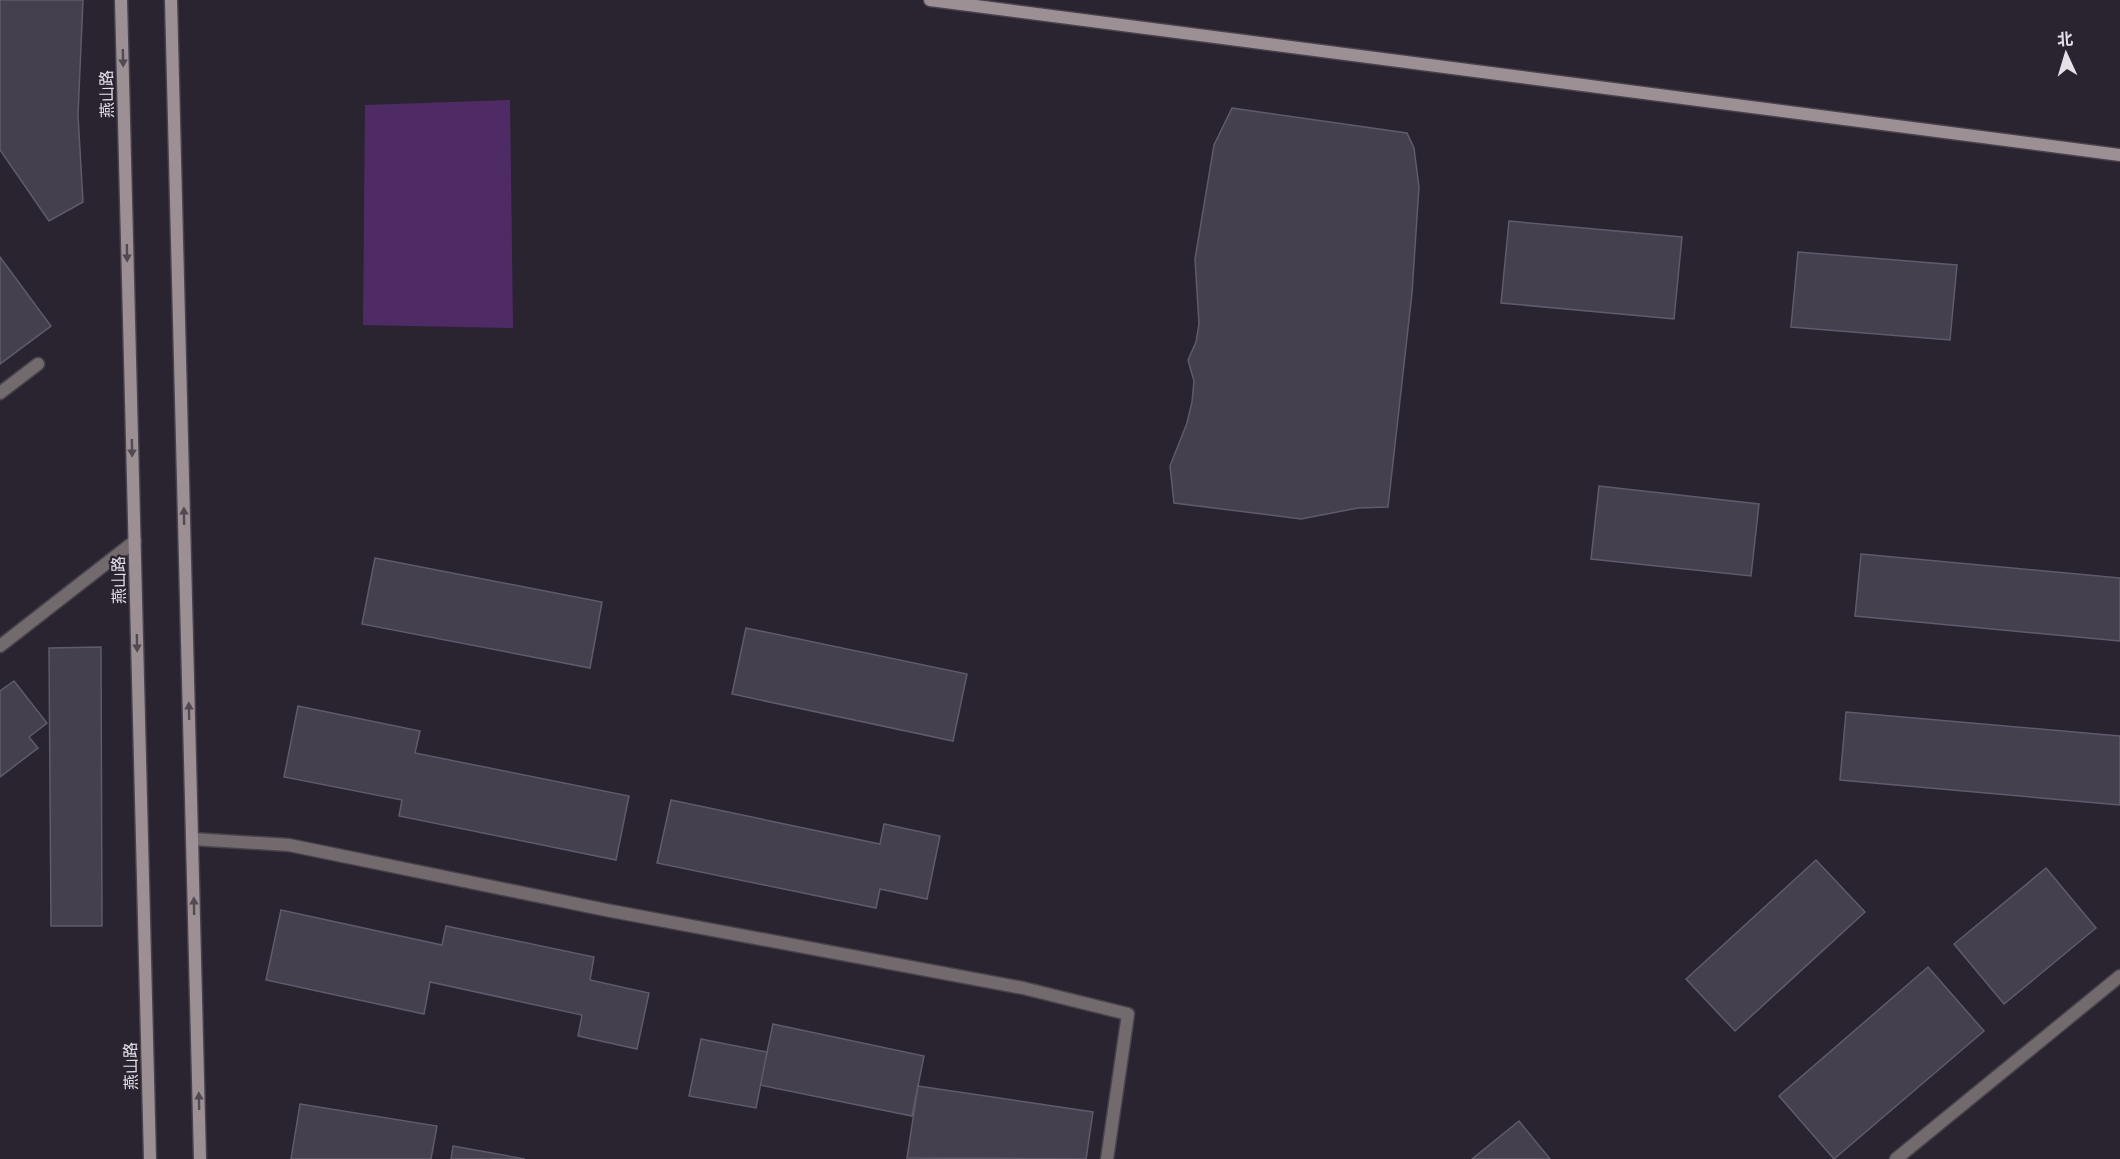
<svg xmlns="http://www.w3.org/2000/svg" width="2120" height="1159" viewBox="0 0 2120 1159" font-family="Roboto,'Noto Sans SC',sans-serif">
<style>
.grass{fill:#4f2b65}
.building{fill:#44404e;stroke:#5f5b6a;stroke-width:1.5}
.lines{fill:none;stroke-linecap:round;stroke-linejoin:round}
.lane-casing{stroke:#48424d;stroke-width:15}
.street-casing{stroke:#48424d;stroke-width:15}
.secondary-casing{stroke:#48424d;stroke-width:15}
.lane{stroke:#726a6c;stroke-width:12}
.street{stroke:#726a6c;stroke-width:12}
.secondary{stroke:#9d9094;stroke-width:12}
.oneway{fill:#524a53}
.labels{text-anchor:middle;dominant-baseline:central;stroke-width:4.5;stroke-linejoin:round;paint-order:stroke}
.street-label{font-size:16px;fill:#e5e0e8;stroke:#2a2430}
</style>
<rect width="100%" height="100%" fill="#2a2430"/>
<polygon class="grass" points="510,100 513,328 363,325 365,105"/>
<g class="building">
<polygon points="0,0 83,0 78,115 83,202 49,221 0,150"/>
<polygon points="1232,108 1407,133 1414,148 1419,187 1412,293 1388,507 1358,508 1301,519 1174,503 1170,466 1187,423 1192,402 1194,381 1188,360 1196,342 1199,324 1195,259 1214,145"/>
<polygon points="1509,221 1682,237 1674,319 1501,303"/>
<polygon points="1798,252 1957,265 1950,340 1791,327"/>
<polygon points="0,257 51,326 0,364"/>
<polygon points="1599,486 1759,504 1751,576 1591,559"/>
<polygon points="1861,554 2120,578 2120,641 1855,616"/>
<polygon points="375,558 602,602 590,668 362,624"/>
<polygon points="746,628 967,674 953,741 732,694"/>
<polygon points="101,647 102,926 51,926 49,648"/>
<polygon points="14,681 47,723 29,737 38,748 0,777 0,691"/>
<polygon points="298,706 420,731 415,753 629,796 616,860 399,816 402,800 284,777"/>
<polygon points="1846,712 2120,736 2120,805 1840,780"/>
<polygon points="671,800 880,844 884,824 940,836 927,899 880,889 876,908 657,863"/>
<polygon points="1816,860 1865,912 1735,1031 1686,979"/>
<polygon points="2046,868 2096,928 2004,1004 1954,944"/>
<polygon points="281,910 442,945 446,926 594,957 590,980 649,993 637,1049 578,1036 582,1015 430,982 424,1014 266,980"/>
<polygon points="1928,967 1984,1031 1834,1159 1779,1096"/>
<polygon points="773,1024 924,1056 912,1116 760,1085"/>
<polygon points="701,1039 767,1052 756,1108 689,1096"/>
<polygon points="918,1086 1093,1112 1086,1159 907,1158"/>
<polygon points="300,1104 437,1126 431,1159 291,1159"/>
<polygon points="1519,1121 1550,1159 1472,1159"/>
<polygon points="453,1146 525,1159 451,1159"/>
</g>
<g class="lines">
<defs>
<polyline id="lane" points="0,393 38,364"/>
<g id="street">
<polyline points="0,646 135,541"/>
<polyline points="192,839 289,845 606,910 1023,988 1128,1014 1107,1159"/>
<polyline points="1896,1159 2120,976"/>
</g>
<g id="secondary">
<polyline points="121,0 150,1159"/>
<polyline points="171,0 200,1159"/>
<polyline points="930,0 2120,155"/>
</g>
</defs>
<use href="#lane" class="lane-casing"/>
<use href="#street" class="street-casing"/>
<use href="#secondary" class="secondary-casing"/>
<use href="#lane" class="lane"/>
<use href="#street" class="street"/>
<use href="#secondary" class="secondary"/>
</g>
<defs><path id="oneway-solid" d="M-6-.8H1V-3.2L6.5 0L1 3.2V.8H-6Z" transform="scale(1.5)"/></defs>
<g class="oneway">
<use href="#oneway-solid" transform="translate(123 58) rotate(89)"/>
<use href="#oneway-solid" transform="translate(127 253) rotate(89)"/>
<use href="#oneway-solid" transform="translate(132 448) rotate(89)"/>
<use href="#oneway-solid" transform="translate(184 516) rotate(-91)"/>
<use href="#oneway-solid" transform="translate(137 643) rotate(89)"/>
<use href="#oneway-solid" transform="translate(189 711) rotate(-91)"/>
<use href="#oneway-solid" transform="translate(194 906) rotate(-91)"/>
<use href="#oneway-solid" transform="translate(199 1101) rotate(-91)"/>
</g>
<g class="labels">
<g class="street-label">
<text transform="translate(107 94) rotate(-91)">燕山路</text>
<text transform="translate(119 580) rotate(-91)">燕山路</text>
<text transform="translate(131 1066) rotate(-91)">燕山路</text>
</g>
</g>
<g transform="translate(2066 54) rotate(356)" stroke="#2a2430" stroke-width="4.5" paint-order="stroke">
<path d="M0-4.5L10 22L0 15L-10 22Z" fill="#e5e0e8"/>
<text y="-9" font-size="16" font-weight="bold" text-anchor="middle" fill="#e5e0e8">北</text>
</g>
</svg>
